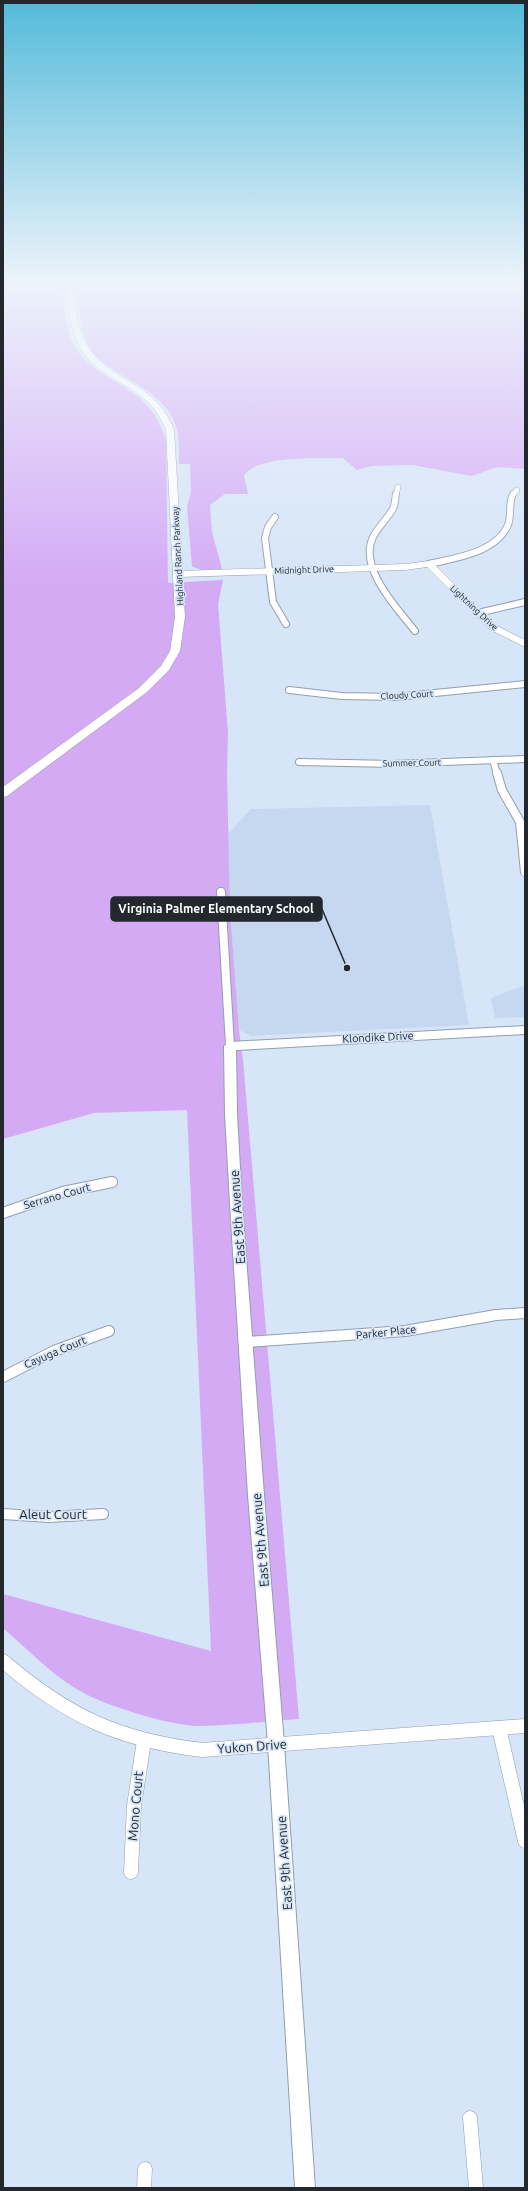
<svg xmlns="http://www.w3.org/2000/svg" width="528" height="2191" viewBox="0 0 528 2191" font-family="Ubuntu,sans-serif">
<style>
.built{fill:#c5d8ef}
.green{fill:#d4aaf5}
.lines{fill:none;stroke-linecap:round;stroke-linejoin:round}
.minor-far4-casing{stroke:#909faf;stroke-width:6}
.minor-far3-casing{stroke:#909faf;stroke-width:8}
.minor-far2-casing{stroke:#909faf;stroke-width:10}
.minor-far1-casing{stroke:#909faf;stroke-width:12}
.minor-casing{stroke:#909faf;stroke-width:15}
.tertiary-casing{stroke:#909faf;stroke-width:2}
.secondary-casing{stroke:#909faf;stroke-width:1}
.primary-casing{stroke:#909faf;stroke-width:1}
.minor-far4{stroke:#fff;stroke-width:5}
.minor-far3{stroke:#fff;stroke-width:6}
.minor-far2{stroke:#fff;stroke-width:8}
.minor-far1{stroke:#fff;stroke-width:10}
.minor{stroke:#fff;stroke-width:14}
.tertiary{fill:#fff;fill-rule:evenodd}
.secondary{fill:#fff;fill-rule:evenodd}
.primary{fill:#fff;fill-rule:evenodd}
.labels{text-anchor:middle;dominant-baseline:central;stroke-width:3.5;stroke-linejoin:round;paint-order:stroke}
.far-street-label{font-size:9px;fill:#23282f;stroke:#d6e5f7}
.street-label{font-size:11px;fill:#23282f;stroke:#d6e5f7}
.near-street-label{font-size:13px;fill:#23282f;stroke:#d6e5f7}
.leader{fill:none;stroke:#23282f;stroke-width:1.5}
.callout-dot{fill:#23282f;stroke:#d6e5f7;stroke-width:1.5}
.callout{fill:#23282f;stroke:#23282f;stroke-width:1.5}
.callout-label{font-size:12px;text-anchor:middle;font-weight:bold;fill:#fff}
</style>
<rect width="100%" height="100%" fill="#d6e5f7"/>
<g class="built">
<polygon points="430,805 469,1025 251,1036 239,1030 230,911 228,834 251,809"/>
<polygon points="525,985 525,1017 495,1018 491,998"/>
</g>
<g class="green">
<path d="M3,278H60C62,292 67,334 73,344C99,388 150,381 166,441L168,583L223,580L218,604L228,733L227,773L230,911L239,1030L243,1060L299,1719C266,1721 232,1726 199,1726C170,1726 99,1704 75,1688C49,1672 26,1648 3,1628V1594L211,1651L187,1110L94,1113L3,1139Z"/>
<path d="M75,278H525V469L497,467L472,476L412,465L372,466L357,470L343,458C317,459 261,454 244,475L248,494H225L210,505L212,532L222,569L201,570L192,566L187,507L191,492L190,464H179C179,454 179,444 178,434C173,402 140,386 116,371C107,365 96,359 91,349C79,330 79,300 75,278Z"/>
</g>
<g class="lines">
<defs>
<g id="minor-far4">
<polyline points="396,495 398,487"/>
<polyline points="513,495 517,490"/>
</g>
<g id="minor-far3">
<path d="M396,494C395,499 395,505 393,509C387,519 378,527 373,537C358,568 397,608 415,631"/>
<polyline points="275,517 268,527 265,538 273,602 286,624"/>
<path d="M429,564C455,558 496,553 508,525C512,515 508,504 513,494"/>
<polyline points="478,613 525,602"/>
<polyline points="289,690 342,696 395,697 525,684"/>
<polyline points="493,760 497,774"/>
<polyline points="299,762 392,764 525,759"/>
</g>
<g id="minor-far2">
<polyline points="497,773 502,790 520,822 525,872"/>
<polyline points="221,892 230,1046"/>
</g>
<g id="minor-far1">
<polyline points="3,1213 63,1192 112,1182"/>
<polyline points="246,1342 405,1331 496,1315 525,1313"/>
<polyline points="3,1377 54,1351 109,1331"/>
<polyline points="3,1514 49,1517 103,1514"/>
</g>
<g id="minor">
<path d="M3,1661C67,1716 118,1740 202,1750L525,1726"/>
<polyline points="499,1728 525,1841"/>
<polyline points="131,1872 134,1806 144,1741"/>
<polyline points="470,2118 476,2188"/>
<polyline points="144,2188 145,2169"/>
</g>
<polygon id="tertiary" points="525,1026 525,1034 236,1050 237,1114 242,1204 264,1495 284,1744 315,2188 295,2188 268,1744 248,1495 230,1204 225,1114 224,1046 230,1042"/>
<polygon id="secondary" points="429,561 432,562 495,625 525,640 525,647 489,629 427,567 405,570 179,577 175,574 179,571 405,564"/>
<path id="primary" d="M63,278H71C75,302 76,331 91,351C107,374 137,381 156,401C164,409 169,419 174,429L185,617L180,651L169,670L147,692L7,796L3,797V787L139,688L161,666L170,651L175,617L166,429C161,420 158,413 151,405C131,384 100,377 83,352C69,331 68,303 63,278Z"/>
</defs>
<use href="#minor-far4" class="minor-far4-casing"/>
<use href="#minor-far3" class="minor-far3-casing"/>
<use href="#minor-far2" class="minor-far2-casing"/>
<use href="#minor-far1" class="minor-far1-casing"/>
<use href="#minor" class="minor-casing"/>
<use href="#tertiary" class="tertiary-casing"/>
<use href="#secondary" class="secondary-casing"/>
<use href="#primary" class="primary-casing"/>
<use href="#minor-far4" class="minor-far4"/>
<use href="#minor-far3" class="minor-far3"/>
<use href="#minor-far2" class="minor-far2"/>
<use href="#minor-far1" class="minor-far1"/>
<use href="#minor" class="minor"/>
<use href="#tertiary" class="tertiary"/>
<use href="#secondary" class="secondary"/>
<use href="#primary" class="primary"/>
</g>
<linearGradient id="sky" x2="0" y2="1"><stop stop-color="#53bbda"/><stop offset="0.48" stop-color="#edf3fb"/><stop offset="1" stop-color="#edf3fb" stop-opacity="0"/></linearGradient>
<rect width="528" height="585" fill="url(#sky)"/>
<g class="labels">
<g class="far-street-label">
<text transform="translate(178 556) rotate(-93)">Highland Ranch Parkway</text>
<text transform="translate(304 570) rotate(-2)">Midnight Drive</text>
<text transform="translate(474 608) rotate(43)">Lightning Drive</text>
<text transform="translate(407 695) rotate(-3)">Cloudy Court</text>
<text transform="translate(412 763) rotate(-1)">Summer Court</text>
</g>
<g class="street-label">
<text transform="translate(378 1037) rotate(-3)">Klondike Drive</text>
<text transform="translate(57 1196) rotate(-16)">Serrano Court</text>
<text transform="translate(386 1332) rotate(-6)">Parker Place</text>
<text transform="translate(55 1352) rotate(-23)">Cayuga Court</text>
</g>
<g class="near-street-label">
<text transform="translate(237 1217) rotate(-94)">East 9th Avenue</text>
<text x="53" y="1514">Aleut Court</text>
<text transform="translate(260 1540) rotate(-95)">East 9th Avenue</text>
<text transform="translate(252 1746) rotate(-4)">Yukon Drive</text>
<text transform="translate(135 1806) rotate(-85)">Mono Court</text>
<text transform="translate(284 1863) rotate(-94)">East 9th Avenue</text>
</g>
</g>
<path class="leader" d="M347 968L322 909"/>
<circle class="callout-dot" cx="347" cy="968" r="4"/>
<rect class="callout" x="111" y="897" width="211" height="24" rx="4"/>
<g class="callout-label">
<text x="216" y="913">Virginia Palmer Elementary School</text>
</g>
<rect width="528" height="2191" fill="none" stroke="#23282f" stroke-width="8"/>
</svg>
